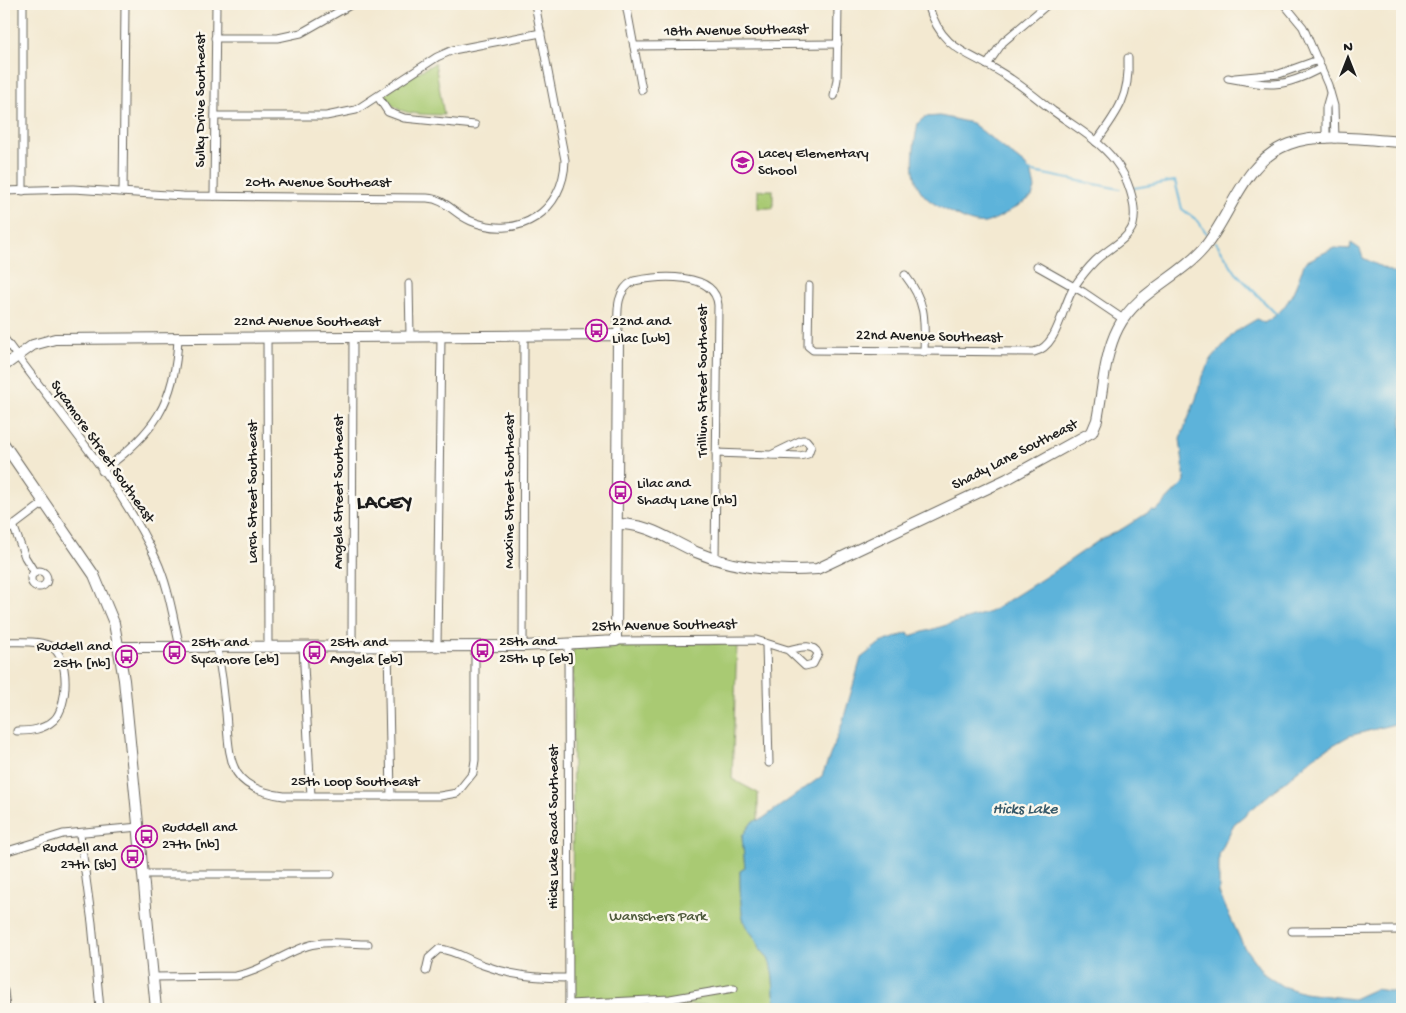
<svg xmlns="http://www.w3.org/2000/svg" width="1406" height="1013" viewBox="0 0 1406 1013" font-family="'Gochi Hand',sans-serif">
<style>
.green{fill:#a9ca73;stroke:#627348}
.water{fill:#5db3da;stroke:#3c687b}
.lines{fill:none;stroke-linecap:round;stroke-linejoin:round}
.stream{stroke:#5db3da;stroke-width:2}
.street-casing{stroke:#67645b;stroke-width:9}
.secondary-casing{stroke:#67645b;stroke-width:12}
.street{stroke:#fff;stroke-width:7}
.secondary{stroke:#fff;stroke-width:10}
.labels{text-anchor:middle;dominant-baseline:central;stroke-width:5;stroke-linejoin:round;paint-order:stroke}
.street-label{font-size:15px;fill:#1c1c1c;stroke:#fbf7ec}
.poi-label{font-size:15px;fill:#1c1c1c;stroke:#fbf7ec;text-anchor:start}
.park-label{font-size:15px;fill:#4d593a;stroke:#fbf7ec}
.water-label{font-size:16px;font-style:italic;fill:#365868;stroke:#fbf7ec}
.district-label{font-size:20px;font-weight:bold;letter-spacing:1px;fill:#1c1c1c;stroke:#fbf7ec}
</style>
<rect width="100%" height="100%" fill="#fbf7ec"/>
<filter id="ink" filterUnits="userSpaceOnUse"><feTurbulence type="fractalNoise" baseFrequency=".02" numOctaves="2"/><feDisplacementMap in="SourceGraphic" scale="10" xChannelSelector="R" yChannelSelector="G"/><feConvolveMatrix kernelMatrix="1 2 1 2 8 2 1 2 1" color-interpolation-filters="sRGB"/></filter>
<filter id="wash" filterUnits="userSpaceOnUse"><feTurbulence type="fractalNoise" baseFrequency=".0096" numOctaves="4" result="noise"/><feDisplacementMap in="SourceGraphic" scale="20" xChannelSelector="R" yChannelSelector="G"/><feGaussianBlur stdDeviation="1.12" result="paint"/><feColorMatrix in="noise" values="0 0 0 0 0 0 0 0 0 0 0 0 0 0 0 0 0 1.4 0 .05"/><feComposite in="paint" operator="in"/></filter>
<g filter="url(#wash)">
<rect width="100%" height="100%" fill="#f3e9d1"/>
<g class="green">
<path d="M435,63L444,115C425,114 391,117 386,94L397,84Z"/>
<rect x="758" y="190" width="15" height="18"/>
<path d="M737,643L732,779L758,793V820L753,821L742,836L745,868L740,871C740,884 740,913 745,924C750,935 756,934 759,949C777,960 771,985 776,1004L572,1007L573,645Z"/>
</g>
<g class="water">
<path d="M940,116L972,123L1025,165L1032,175L1035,188L1032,197C1020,204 998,220 985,223C974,225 961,218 952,213C942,208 930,203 923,194C908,176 914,144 918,123L925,117Z"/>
<path d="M1351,243L1360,249L1363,258L1402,277V722L1349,736L1319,753L1234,824L1219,855V893L1244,947L1264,974L1282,986L1304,993L1353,999L1375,989L1402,993V1009H776L782,1007L776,1004C771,986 777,960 759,949C756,934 750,935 745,924C740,912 740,884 740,871L745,868L742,836L753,821L762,819L822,776L842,724L861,658L880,643L908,633L910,636L990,612L1053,572L1101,539L1122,529L1152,510L1156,511L1185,481L1180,439L1196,399L1202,376L1212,358L1235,332L1257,319L1264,323C1290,309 1295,288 1305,262L1334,248L1350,249Z"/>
</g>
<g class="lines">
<g class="stream">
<polyline points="1028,171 1120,189"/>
<polyline points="1134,188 1175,181 1182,209 1198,221 1207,234"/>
<polyline points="1216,242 1236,273 1279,317"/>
</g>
</g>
</g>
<g filter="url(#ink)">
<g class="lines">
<defs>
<g id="street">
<polyline points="626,4 642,90"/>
<polyline points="1284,4 1303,27 1328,85 1334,106 1335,139"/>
<polyline points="215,38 278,38 301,33 352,4"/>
<polyline points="634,46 838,44"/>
<polyline points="987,65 1003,42 1048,4"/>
<path d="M1228,78C1270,86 1282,89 1321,68"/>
<polyline points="1235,78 1279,74 1318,60"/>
<polyline points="834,96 837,79 838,4"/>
<polyline points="378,97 388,112 404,118 475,125"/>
<polyline points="215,116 326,116 356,110 437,57 453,50 541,33"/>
<polyline points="1326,139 1326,108 1330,94"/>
<path d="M1096,142C1118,112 1130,96 1128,58"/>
<path d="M4,191L73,189L183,196L427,198C446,199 454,214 471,221C519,241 564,211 565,160L535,4"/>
<polyline points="23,191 23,4"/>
<polyline points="123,192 125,4"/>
<polyline points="214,196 216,4"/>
<polyline points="1037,266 1083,292 1123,319"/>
<path d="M905,275C926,302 925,319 924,352"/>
<polyline points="409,284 410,336"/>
<path d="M809,286L808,346L813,350L1034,352C1058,347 1062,306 1074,287C1080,278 1087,269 1095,261C1106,250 1129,239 1133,225C1138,205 1127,176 1115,161C1099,140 1074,126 1053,111C1039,100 1026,89 1011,79C974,52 943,56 928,4"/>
<path d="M618,335C618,315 614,291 634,281C658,276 715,271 718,305L715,559"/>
<polyline points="267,337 268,647"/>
<path d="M4,338C54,408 120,481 156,559C169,587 173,618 180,647"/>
<polyline points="716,453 800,456 808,454 811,446 806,440 802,440 771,455"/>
<path d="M102,471C153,434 176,403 178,337"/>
<polyline points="13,525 25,557 35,573"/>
<polyline points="4,533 45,502"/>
<circle cx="39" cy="579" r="8"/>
<path d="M616,641L756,640L788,650L805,666L813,664L818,654C813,642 798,648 788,650"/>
<path d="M4,642C17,642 38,640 50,646C71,656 68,707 54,720C43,730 31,731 17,731"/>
<polyline points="568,644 569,1009"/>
<polyline points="766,645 769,763"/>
<polyline points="523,646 524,336"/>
<path d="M217,647C221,669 224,691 226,713C230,761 227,788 284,796H440L457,793L473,773L475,760V646"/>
<polyline points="303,647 311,796"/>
<polyline points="352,647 353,336"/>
<polyline points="388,647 391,796"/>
<polyline points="437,647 441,336"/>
<polyline points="80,834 92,923 100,1009"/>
<polyline points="4,852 63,834 139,827"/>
<polyline points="143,874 331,874"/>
<polyline points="1292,931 1402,930"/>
<path d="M426,971L429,958L439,949C455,950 468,960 483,965C512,976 538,978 568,978"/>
<path d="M154,977L236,976C262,971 282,954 307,946C326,940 349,944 368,944"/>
<polyline points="4,991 6,1009"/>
<polyline points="569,1004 670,999 734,988"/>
</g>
<g id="secondary">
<polyline points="4,366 33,345 55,339 618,335 616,641 523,646 119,647"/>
<polyline points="4,444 94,575 114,623 124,680 156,1009"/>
<path d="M617,524C651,524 667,539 696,552C733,568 777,572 817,569L1007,479L1092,432L1097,420C1103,390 1104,355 1118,328C1136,292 1179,278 1204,248C1232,214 1243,161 1289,144C1321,132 1368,140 1402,142"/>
</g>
</defs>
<use href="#street" class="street-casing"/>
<use href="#secondary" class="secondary-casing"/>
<use href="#street" class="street"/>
<use href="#secondary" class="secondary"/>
</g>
</g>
<defs>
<symbol id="school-ring" viewBox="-11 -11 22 22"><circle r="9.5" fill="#fbf7ec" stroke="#b5179e" stroke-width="1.5"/><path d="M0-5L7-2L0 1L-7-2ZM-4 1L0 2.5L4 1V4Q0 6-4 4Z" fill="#b5179e"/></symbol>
<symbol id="bus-ring" viewBox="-11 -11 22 22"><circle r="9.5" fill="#fbf7ec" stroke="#b5179e" stroke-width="1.5"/><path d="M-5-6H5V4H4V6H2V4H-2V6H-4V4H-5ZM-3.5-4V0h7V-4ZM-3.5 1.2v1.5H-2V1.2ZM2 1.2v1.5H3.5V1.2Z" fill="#b5179e"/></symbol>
</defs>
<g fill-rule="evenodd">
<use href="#school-ring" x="730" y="150" width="25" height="25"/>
<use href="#bus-ring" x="584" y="318" width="25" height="25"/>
<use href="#bus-ring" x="608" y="480" width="25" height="25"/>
<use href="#bus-ring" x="470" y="638" width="25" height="25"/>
<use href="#bus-ring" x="162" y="640" width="25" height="25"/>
<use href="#bus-ring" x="302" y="640" width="25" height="25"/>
<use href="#bus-ring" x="114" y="644" width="25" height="25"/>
<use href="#bus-ring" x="134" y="824" width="25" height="25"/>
<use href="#bus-ring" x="120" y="844" width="25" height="25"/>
</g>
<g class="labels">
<g class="street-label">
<text transform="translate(736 31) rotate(-1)">18th Avenue Southeast</text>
<text transform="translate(201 100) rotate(-90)">Sulky Drive Southeast</text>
<text x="318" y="183">20th Avenue Southeast</text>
<text x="307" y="322">22nd Avenue Southeast</text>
<text transform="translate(929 337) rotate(1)">22nd Avenue Southeast</text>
<text transform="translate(703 381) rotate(-90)">Trillium Street Southeast</text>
<text transform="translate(102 452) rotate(55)">Sycamore Street Southeast</text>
<text transform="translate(1015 455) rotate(-27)">Shady Lane Southeast</text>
<text transform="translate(510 491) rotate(-90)">Maxine Street Southeast</text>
<text transform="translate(253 492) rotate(-90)">Larch Street Southeast</text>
<text transform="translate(339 492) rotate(-90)">Angela Street Southeast</text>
<text transform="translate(664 626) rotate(-1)">25th Avenue Southeast</text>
<text x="355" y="782">25th Loop Southeast</text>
<text transform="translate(554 827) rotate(-90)">Hicks Lake Road Southeast</text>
</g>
<g class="poi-label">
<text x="758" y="154">Lacey Elementary<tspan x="758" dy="17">School</tspan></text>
<text x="612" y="322">22nd and<tspan x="612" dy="17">Lilac [wb]</tspan></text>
<text x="637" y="484">Lilac and<tspan x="637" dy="17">Shady Lane [nb]</tspan></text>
<text x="499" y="642">25th and<tspan x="499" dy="17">25th Lp [eb]</tspan></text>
<text x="191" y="643">25th and<tspan x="191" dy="17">Sycamore [eb]</tspan></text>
<text x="330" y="643">25th and<tspan x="330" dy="17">Angela [eb]</tspan></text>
<text x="111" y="647" text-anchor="end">Ruddell and<tspan x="111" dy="17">25th [nb]</tspan></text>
<text x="162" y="828">Ruddell and<tspan x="162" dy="17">27th [nb]</tspan></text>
<text x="117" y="848" text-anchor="end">Ruddell and<tspan x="117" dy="17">27th [sb]</tspan></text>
</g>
<g class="park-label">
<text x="658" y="917">Wanschers Park</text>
</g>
<g class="water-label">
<text x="1025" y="810">Hicks Lake</text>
</g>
<g class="district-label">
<text x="385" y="504">LACEY</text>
</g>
</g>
<rect width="1406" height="1013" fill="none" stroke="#fbf7ec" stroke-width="20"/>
<g transform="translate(1348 58)" stroke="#fbf7ec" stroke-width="4" paint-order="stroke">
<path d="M0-4L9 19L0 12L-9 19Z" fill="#1c1c1c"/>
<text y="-8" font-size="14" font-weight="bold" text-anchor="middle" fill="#1c1c1c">N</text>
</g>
</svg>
